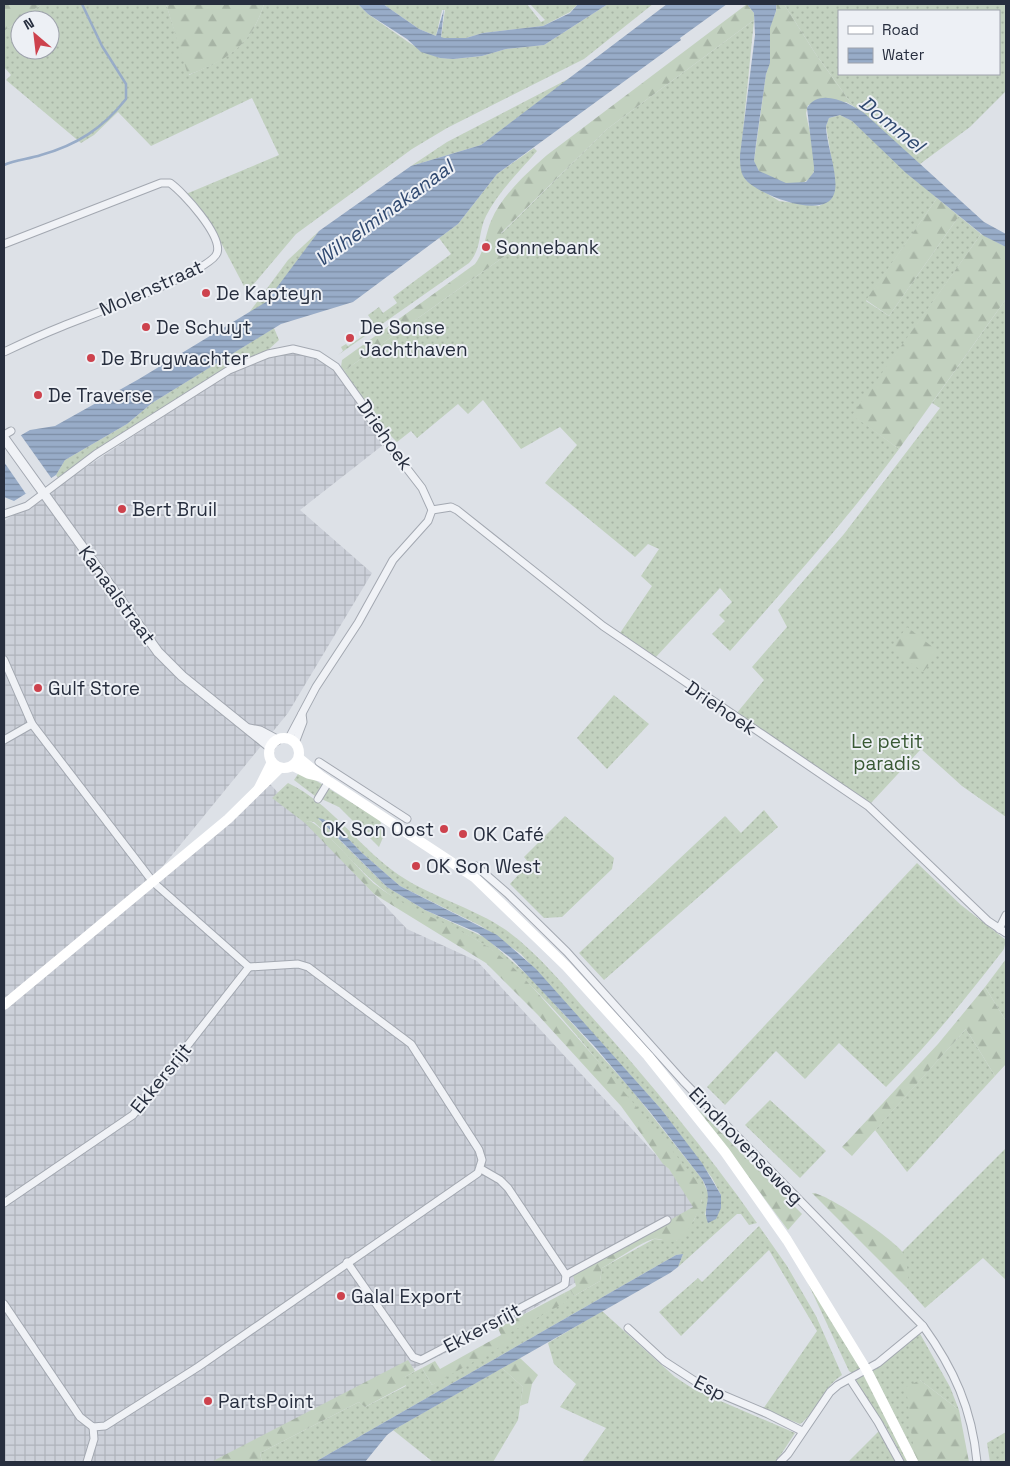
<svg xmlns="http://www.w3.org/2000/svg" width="1010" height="1466" viewBox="0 0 1010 1466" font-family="'Space Grotesk',sans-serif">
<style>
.industrial{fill:url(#industrial-grid)}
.grass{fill:url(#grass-dots);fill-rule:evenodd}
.forest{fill:url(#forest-firs)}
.water{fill:url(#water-rules)}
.pier{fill:#dde1e7}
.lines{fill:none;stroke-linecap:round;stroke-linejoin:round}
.stream{stroke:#98acc8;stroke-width:2.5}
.minor-casing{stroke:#a3a8b1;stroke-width:9}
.tertiary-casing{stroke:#a3a8b1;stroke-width:11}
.minor{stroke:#f0f2f6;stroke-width:7}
.tertiary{stroke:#f0f2f6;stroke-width:9}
.secondary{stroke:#fff;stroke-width:10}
.poi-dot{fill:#cd424d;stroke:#edf0f5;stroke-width:2}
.labels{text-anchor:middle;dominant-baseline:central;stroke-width:4;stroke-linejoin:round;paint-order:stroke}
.poi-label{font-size:19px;fill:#272e3e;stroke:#edf0f5;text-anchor:start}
.street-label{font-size:19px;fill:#272e3e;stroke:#edf0f5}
.park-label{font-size:19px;fill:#395934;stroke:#edf0f5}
.water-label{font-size:20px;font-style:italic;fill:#314a71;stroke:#edf0f5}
</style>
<defs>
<pattern id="industrial-grid" width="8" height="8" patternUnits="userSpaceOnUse" patternTransform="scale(1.25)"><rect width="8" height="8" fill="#ccd0d9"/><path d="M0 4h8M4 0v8" fill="none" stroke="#afb3bb"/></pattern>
<pattern id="grass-dots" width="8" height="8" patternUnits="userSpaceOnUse" patternTransform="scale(1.25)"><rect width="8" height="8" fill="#c2d1bf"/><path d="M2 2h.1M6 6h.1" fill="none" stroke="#a7b4a5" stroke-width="1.8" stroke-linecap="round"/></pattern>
<pattern id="forest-firs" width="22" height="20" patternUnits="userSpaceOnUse" patternTransform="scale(1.25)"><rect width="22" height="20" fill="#c2d1bf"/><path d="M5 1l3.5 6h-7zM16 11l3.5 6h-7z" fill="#a7b4a5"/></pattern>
<pattern id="water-rules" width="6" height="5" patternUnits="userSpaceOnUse" patternTransform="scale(1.25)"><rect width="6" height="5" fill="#98acc8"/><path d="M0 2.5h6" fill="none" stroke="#7c8ca4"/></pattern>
</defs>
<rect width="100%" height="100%" fill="#dde1e7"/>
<polygon class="industrial" points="292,352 321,360 334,370 357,402 383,445 300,510 372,573 288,713 150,882 269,783 407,929 477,961 702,1205 524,1314 224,1462 4,1462 4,521 229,373 264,359"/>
<g class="grass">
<path d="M42,4H166L189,75C227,59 251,46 264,4H358L368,14L411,44L440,58L453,59L482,56L506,49L544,45L608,4H653L584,59L447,128L412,149L296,234L247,292L217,235L186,194L279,155L252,98L151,146L118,112L94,135L81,143L6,80L11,75L4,67V31ZM20,20H50V50H20Z"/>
<polygon points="383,4 527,4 541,22 545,20 530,4 578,4 570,12 543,26 483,33 466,38 441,38 445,10 442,10 436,36 419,29"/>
<path d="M784,4H1006V91L970,127L920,164L853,106L815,53ZM839,11H999V74H839Z"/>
<path d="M754,20L740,161L746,180L779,201L819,206L831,199L835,188V180L826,126L829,118L840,115L852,121L937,198L866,301L889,316L959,216L981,234L853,415L899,449C847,520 788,585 730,651L712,634L725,621L719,615L732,602L720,588L655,658L620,633L652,586L641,576L659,549L648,544L635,557L545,483L577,445L560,427L521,449L483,400L468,414L458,404L417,438L411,431L397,442L384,429L344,371L516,248L501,234L607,129Z"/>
<polygon points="572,77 481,145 411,166 447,142"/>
<path d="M534,148L537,151C519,172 498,192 486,216C478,232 482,249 469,263L338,355L343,351L341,347L346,344L348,346L376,327L368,315L379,307L383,313L397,303L393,297L451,254L439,238L458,224L497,174Z"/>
<polygon points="319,231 267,302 248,314 288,260"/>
<polygon points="1006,299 1006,817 962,786 921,749 871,803 736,714 764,680 752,667 787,627 778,610 844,534 940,408 932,403"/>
<polygon points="274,328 279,340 267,351 235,363 209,378 59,479 56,475 65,460 127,424 152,403"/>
<polygon points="614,695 649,724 607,769 577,738"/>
<polygon points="297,772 310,777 380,820 384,835 379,847 339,807 315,796 294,780 298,774"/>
<path d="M288,783C330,803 356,843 392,870C426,896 471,906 506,930C538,953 565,987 591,1016C650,1082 706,1150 757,1223L749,1225L741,1214H737L678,1267L683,1254L676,1255L315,1462H262L260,1453L359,1402L365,1407L406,1386L402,1378L422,1368L432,1385L510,1332L567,1301L564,1293L570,1290L574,1296L600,1281L602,1268L654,1239L676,1241L694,1220L702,1200C639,1116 579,1025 499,956C471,931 431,922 400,902C366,880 343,849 314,822L308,821L305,823L272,798ZM318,819L336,826L362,853L400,886L481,926L521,954L661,1109L712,1178L721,1195V1208L705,1215L709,1195L702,1179L631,1089L533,980L486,938L425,910L387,887Z"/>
<polygon points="764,810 778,827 604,980 579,953 725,816 741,833"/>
<polygon points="565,816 614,858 612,869 562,917 544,918 510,884 529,863 524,857"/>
<path d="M917,863L961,905L1006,940L1004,949C967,997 929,1044 886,1087L839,1043L805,1079L776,1051L725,1105L707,1087Z"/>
<polygon points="1006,959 1006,1021 985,987"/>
<polygon points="966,1029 995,1076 907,1172 875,1130"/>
<polygon points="770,1100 826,1151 800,1178 745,1125"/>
<polygon points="1006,1148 1006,1280 983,1258 925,1308 907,1288 908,1278 902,1252"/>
<path d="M759,1226L787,1266L816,1316L842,1375C821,1389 816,1414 800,1424L763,1409L817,1331L769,1250L681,1336L659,1312L698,1278L702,1282Z"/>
<polygon points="806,1279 862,1369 852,1373 849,1371"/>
<polygon points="602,1311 675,1377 695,1390 795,1433 776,1462 582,1462 606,1428 560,1407 576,1384 554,1364 548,1343"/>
<polygon points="919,1332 950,1387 959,1410 920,1380 914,1453 872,1370"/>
<polygon points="502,1368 523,1387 518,1420 493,1462 433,1462 393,1430"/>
<polygon points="864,1374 908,1462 905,1462 886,1427 856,1382 857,1378"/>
<polygon points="880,1430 895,1462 848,1462"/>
<polygon points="1006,1432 1006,1462 990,1462 987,1443"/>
</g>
<g class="forest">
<polygon points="4,4 42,4 4,31"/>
<path d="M166,4H264C251,46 227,60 188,75Z"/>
<path d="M747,4L754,13V20L607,129L501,233L516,248L344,371L341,367L342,360L475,264C485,251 485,235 491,221C502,195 527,173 547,155Z"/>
<path d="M776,4H784L815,53L853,106L846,102L808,105L806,113C808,127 818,159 814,171C806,196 757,182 754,161L766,74C772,60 768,42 770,27C772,18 778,13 776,4Z"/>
<polygon points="937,198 959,216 889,316 866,300"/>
<polygon points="981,234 1006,247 1006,299 899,449 852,415"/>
<polygon points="907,627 939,652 923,672 891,648"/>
<path d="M308,821C319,821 363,875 376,885C413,914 459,925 495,952C519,970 539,995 559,1017C607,1070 652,1125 696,1180C699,1186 703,1191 702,1198C701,1209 687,1237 676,1241C669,1244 661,1237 653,1239C636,1245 618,1259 602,1268L600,1281L574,1296L570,1290L576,1286L573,1275L693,1207L669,1169L663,1164L621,1106L538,1015L486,963L374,894L305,823Z"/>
<polygon points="985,987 1006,1021 1006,1064 995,1076 966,1029 852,1156 842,1147 938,1044"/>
<polygon points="697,1108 802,1214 788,1230"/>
<path d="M812,1193C826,1192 897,1242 903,1253C907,1263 910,1278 907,1288Z"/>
<polygon points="564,1293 568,1301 511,1332 509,1342 432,1385 422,1368 435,1361 440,1369 501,1335 498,1328"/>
<polygon points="520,1358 538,1375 532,1384 528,1403 520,1406 523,1387 502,1368"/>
<polygon points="408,1360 415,1371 403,1378 406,1385 365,1407 359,1402 260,1453 262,1462 211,1462"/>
<polygon points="920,1380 959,1410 969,1462 918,1462 914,1453 906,1387"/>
</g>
<g class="water">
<polygon points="358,4 383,4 419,29 436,36 444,9 441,37 444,38 466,38 483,33 543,26 570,13 578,4 608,4 544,45 506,49 482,56 453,59 440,58 421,52 407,39 368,14"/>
<polygon points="667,4 727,4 680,38 681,40 497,174 458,224 353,302 281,324 152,403 127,424 65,460 56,475 14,501 4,497 4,445 30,430 55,426 139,379 266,302 319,231 411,166 481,145"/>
<path d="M747,4H776V11L770,28V63L766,74L756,144L754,161L759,171L786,183L806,182L814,172V167L807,108C819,87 850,103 864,113L984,222L1006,234V247L984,236L906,173L852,121L840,115L829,118L826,126C826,144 840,178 834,194C825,221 759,195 746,180C740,174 740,163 740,155L755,35L754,13Z"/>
<path d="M318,818L323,819L336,826L362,853L400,886L497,935L536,969L661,1109L702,1163L721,1195V1208L716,1219L708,1223C701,1206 715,1200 702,1179L650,1112L595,1047L511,958L478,933L425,910L387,887Z"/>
<polygon points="683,1254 678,1267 670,1273 395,1429 387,1435 365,1462 315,1462 676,1255"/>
</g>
<polygon class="pier" points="20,434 52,479 26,494 4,462 4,444"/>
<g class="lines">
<path class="stream" d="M4,165C15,160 29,159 41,155C77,145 103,128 126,99V84L102,46L82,4"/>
<defs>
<g id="minor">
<path d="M4,244L161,183H170C183,192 223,236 217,253C211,272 87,316 63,326C43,334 23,343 4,352"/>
<polyline points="4,435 11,431"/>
<polyline points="432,510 451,507 457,510 603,626 868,806 988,921 1006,933"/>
<polyline points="4,514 27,506 96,454 229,370 268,354 293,349 318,355 336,367 364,406 374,426 422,488 432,510 428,521 393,560 358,623 316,687 289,738"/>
<polyline points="4,660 32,724 153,882 249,967 298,964 308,967 411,1044 479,1150 482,1160 478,1173 198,1367 105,1426 93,1427 80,1417 4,1304"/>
<polyline points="4,740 32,724"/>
<polyline points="295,743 303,722 302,714"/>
<polyline points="319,762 407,819"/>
<polyline points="318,799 329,781"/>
<path d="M464,870L476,866L507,893L567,952L683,1081L923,1326C954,1369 972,1409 977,1462"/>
<polyline points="999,929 1006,915"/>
<polyline points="4,1203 133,1115 249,967"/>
<polyline points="347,1262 413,1357 421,1360 562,1286 565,1284 566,1275 508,1188 500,1180 481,1169"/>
<polyline points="566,1275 667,1220"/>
<polyline points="628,1328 664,1361 704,1387 768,1414 802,1431"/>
<polyline points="850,1379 878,1422 900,1462"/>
<polyline points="87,1462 94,1439 93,1427"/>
<polyline points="780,1462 788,1454 830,1392 838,1385 878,1363 923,1326"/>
</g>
<g id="tertiary">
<polyline points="4,438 158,652 182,676 270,747"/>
<polyline points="249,729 260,731 277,740"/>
</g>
</defs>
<use href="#minor" class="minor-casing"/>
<use href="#tertiary" class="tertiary-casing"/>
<use href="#minor" class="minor"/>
<use href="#tertiary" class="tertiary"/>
<g class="secondary">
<circle cx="284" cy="753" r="15"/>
<polyline points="299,758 322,777 474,877 566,966 648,1056 725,1152 787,1240 866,1369 913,1462"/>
<polyline points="293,766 309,774 322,777"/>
<polyline points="259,788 272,762"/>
<polyline points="4,1005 228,819 280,768"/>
</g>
</g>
<g class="poi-dot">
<circle cx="486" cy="247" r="5"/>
<circle cx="206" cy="293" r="5"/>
<circle cx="146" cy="327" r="5"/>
<circle cx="350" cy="338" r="5"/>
<circle cx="91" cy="358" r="5"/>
<circle cx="38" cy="395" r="5"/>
<circle cx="122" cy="509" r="5"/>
<circle cx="38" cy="688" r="5"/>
<circle cx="444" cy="829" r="5"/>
<circle cx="463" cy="834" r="5"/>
<circle cx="416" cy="866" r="5"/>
<circle cx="341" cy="1296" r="5"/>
<circle cx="208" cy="1401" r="5"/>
</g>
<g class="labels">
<g class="poi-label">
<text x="496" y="247">Sonnebank</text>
<text x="216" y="293">De Kapteyn</text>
<text x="156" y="327">De Schuyt</text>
<text x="360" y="327">De Sonse<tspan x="360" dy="22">Jachthaven</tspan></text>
<text x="101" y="358">De Brugwachter</text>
<text x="48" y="395">De Traverse</text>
<text x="132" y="509">Bert Bruil</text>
<text x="48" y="688">Gulf Store</text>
<text x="434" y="829" text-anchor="end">OK Son Oost</text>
<text x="473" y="834">OK Café</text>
<text x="426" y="866">OK Son West</text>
<text x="351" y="1296">Galal Export</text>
<text x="218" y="1401">PartsPoint</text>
</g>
<g class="street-label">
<text transform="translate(151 288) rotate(-24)">Molenstraat</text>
<text transform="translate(385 435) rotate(55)">Driehoek</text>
<text transform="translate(117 595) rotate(54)">Kanaalstraat</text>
<text transform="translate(721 708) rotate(34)">Driehoek</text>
<text transform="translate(161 1078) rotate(-51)">Ekkersrijt</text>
<text transform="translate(746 1146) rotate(46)">Eindhovenseweg</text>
<text transform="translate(482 1328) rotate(-28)">Ekkersrijt</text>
<text transform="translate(710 1388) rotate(27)">Esp</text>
</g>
<g class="park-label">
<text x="887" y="741">Le petit<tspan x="887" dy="22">paradis</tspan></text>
</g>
<g class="water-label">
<text transform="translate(892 124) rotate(39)">Dommel</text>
<text transform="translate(384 213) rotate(-36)">Wilhelminakanaal</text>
</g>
</g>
<rect width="1010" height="1466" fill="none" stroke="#272e3e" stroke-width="10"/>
<rect x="838" y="10" width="162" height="65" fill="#edf0f5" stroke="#9ea2ac"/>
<rect x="848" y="26" width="25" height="8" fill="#ffffff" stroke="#9ea2ac"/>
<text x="882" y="35" font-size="15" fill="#272e3e">Road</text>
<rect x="848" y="48" width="25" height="15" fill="url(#water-rules)" stroke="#9ea2ac"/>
<text x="882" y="60" font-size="15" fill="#272e3e">Water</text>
<g transform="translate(35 35) rotate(332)"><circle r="24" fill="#edf0f5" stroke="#9ea2ac"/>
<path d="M0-4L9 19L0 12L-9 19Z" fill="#cd424d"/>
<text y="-8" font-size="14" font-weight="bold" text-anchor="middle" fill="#272e3e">N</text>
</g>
</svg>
